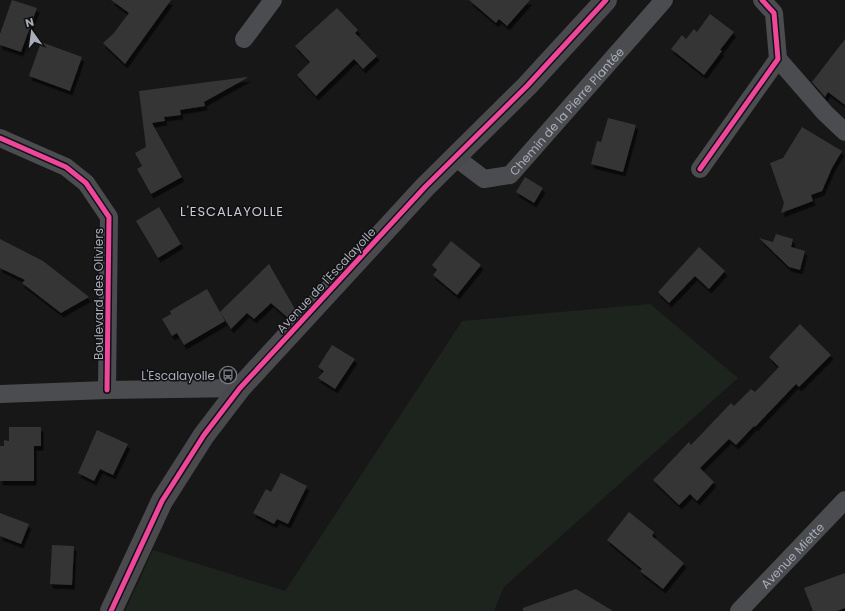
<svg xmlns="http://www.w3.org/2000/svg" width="845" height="611" viewBox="0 0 845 611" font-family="Poppins,sans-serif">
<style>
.green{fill:#1d241e}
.building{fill:#353536;filter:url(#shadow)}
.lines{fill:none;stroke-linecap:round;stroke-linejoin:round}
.street{stroke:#4b4c50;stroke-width:18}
.secondary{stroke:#4a4a4e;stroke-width:22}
.cycleway-casing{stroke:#111113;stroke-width:8}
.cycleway{stroke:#ed469a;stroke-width:5}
.labels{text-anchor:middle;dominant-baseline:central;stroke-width:3;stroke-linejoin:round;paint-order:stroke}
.street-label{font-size:12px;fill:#a8adb8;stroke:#111113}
.poi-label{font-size:12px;fill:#a8adb8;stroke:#111113;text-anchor:end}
.neighbourhood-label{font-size:13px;letter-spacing:1px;fill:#c9ccd4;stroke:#111113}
</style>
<defs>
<filter id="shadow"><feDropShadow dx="2.5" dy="4.5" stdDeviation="0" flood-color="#0009"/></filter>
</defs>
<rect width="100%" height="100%" fill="#171717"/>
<polygon class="green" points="650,304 738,378 504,587 494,611 125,611 153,550 285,591 462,321"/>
<g class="building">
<polygon points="12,0 37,8 21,52 0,45 0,34"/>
<polygon points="111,0 171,0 125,64 103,43 113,34 129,13"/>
<polygon points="469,0 530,0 507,26 499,19 496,23"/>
<polygon points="337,8 358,30 355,33 377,56 363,69 354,59 316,96 297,75 310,62 295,46"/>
<polygon points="710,14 734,32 720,50 722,51 704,75 671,49 682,35 686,39 694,29 697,32"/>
<polygon points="845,39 845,105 828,92 825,97 812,82"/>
<polygon points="41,42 82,57 70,91 29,76"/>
<polygon points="247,77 247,78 204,102 205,106 180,110 181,115 164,117 165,121 152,123 182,177 151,194 137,169 142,166 135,153 146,147 139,91"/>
<polygon points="608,118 636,125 623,172 591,164 597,141 601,142"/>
<polygon points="802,127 842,151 832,168 822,191 811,195 813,201 781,213 784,203 770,163 783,158"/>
<polygon points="525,177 543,188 534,203 516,192"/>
<polygon points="159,207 181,244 158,258 136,221"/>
<polygon points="776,234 793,239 791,247 805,251 800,270 789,267 759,238 773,242"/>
<polygon points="0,239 43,261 89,297 61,313 22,283 25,280 0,268"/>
<polygon points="451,241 481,265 457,295 433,275 437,270 432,265"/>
<polygon points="699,247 725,271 709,289 695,276 669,303 658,292"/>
<polygon points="269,264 295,309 288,318 271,303 254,319 247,313 231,329 220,312"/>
<polygon points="207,289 225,321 184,345 177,333 172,336 162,319 171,314 170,311"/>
<polygon points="800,324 831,355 799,387 796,384 755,427 754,426 736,445 729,439 700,468 714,482 697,501 690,494 679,505 653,480 689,442 691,445 731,403 734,406 751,389 755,392 779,367 769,357"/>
<polygon points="332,345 355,359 335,389 318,378 324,371 318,367"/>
<polygon points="9,427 41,427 41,446 34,446 34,481 0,481 0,446 4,446 4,440 9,441"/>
<polygon points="97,430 128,444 113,475 100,469 94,481 78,473"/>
<polygon points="281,473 307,486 288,524 277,519 274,524 253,513 266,489 271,492"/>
<polygon points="629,512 654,532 652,536 684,563 663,589 640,571 642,569 607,540"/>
<polygon points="0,513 29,524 21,544 0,536"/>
<polygon points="52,545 74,546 72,585 50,584"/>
<polygon points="845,573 845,608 837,611 813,611 804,588"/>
<polygon points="576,589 613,611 523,611 523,608"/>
</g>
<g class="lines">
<g class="street">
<polyline points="244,39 273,0"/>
<polyline points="778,59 825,113 845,132"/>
<polyline points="0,138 66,167 86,183 109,217 107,390"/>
<path id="s1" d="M455,157L484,179L510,175L664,0"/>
<polyline points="700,169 778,59 774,13 762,0"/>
<polyline points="0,394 107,390 240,388"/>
<path id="s2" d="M739,611L845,500"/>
</g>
<polyline class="secondary" points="111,611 162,501 204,435 240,388 425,187 527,86 606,0"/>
<defs>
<g id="cycleway">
<polyline points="0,138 66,167 86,183 109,217 107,390"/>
<polyline points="700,169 778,59 774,13 762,0"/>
<polyline points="111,611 162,501 204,435 240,388 425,187 527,86 606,0"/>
</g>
</defs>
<use href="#cycleway" class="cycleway-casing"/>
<use href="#cycleway" class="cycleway"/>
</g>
<defs>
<symbol id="bus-ring" viewBox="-11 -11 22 22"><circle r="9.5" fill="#111113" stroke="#757880" stroke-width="1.5"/><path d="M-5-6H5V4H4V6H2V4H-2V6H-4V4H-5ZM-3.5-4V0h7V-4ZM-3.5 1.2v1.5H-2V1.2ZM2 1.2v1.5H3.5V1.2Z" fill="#757880"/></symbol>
</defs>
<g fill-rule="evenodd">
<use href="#bus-ring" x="218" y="365" width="20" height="20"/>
</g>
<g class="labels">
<g class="street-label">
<text stroke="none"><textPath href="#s1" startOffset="148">Chemin de la Pierre Plantée</textPath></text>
<text transform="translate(326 280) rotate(-47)">Avenue de l'Escalayolle</text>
<text transform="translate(98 294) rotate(-90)">Boulevard des Oliviers</text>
<text stroke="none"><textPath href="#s2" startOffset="77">Avenue Miette</textPath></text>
</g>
<g class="poi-label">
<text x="215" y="375">L'Escalayolle</text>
</g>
<g class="neighbourhood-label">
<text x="232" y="211">L'ESCALAYOLLE</text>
</g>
</g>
<g transform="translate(32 32) rotate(346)" stroke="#111113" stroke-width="3" paint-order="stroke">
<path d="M0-3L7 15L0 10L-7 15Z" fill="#a8adb8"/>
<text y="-6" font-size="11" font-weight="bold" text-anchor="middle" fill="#a8adb8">N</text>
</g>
</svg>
